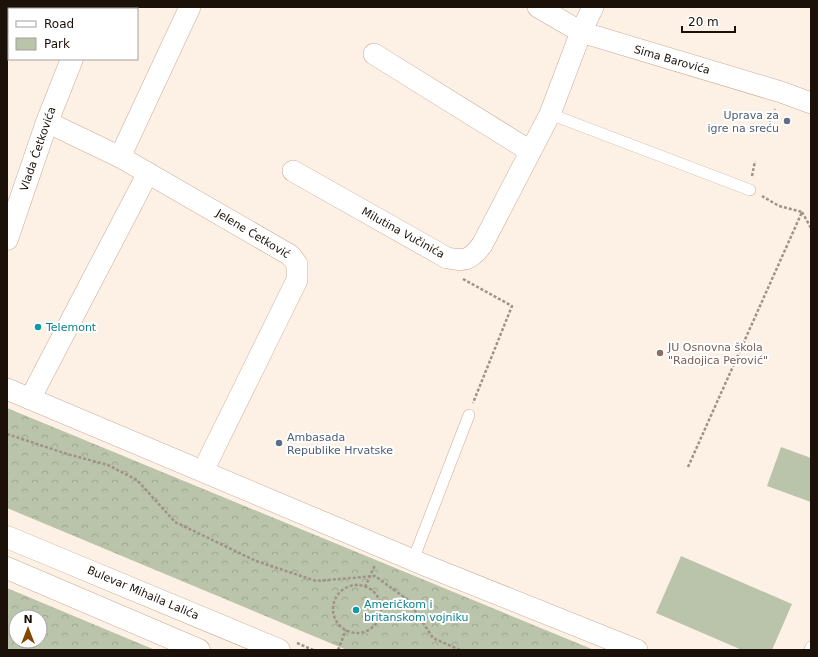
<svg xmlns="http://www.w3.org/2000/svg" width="818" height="657" viewBox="0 0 818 657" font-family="'DejaVu Sans',sans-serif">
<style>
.forest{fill:url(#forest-crowns);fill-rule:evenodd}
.park{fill:#bac4aa}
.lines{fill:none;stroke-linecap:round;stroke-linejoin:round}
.service-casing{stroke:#c9ab92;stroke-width:12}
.minor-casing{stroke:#c9ab92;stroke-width:22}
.tertiary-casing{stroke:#c9ab92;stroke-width:23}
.secondary-casing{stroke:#c9ab92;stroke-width:23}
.path{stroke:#9f9389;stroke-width:2.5;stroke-dasharray:3 2;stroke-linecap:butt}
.service{stroke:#fff;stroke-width:11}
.minor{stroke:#fff;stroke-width:21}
.tertiary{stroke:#fff;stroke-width:22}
.secondary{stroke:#fff;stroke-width:22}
.service-dot{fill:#5c6f8a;stroke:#fff;stroke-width:1.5}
.culture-dot{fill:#0f9aa8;stroke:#fff;stroke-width:1.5}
.education-dot{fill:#8d6e63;stroke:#fff;stroke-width:1.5}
.labels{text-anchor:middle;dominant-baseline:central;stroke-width:4;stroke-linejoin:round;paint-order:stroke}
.street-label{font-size:11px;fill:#1b1108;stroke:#fff}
.service-label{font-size:11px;fill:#4e5e75;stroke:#fff;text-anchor:end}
.culture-label{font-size:11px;fill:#0d838f;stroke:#fff;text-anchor:start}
.education-label{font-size:11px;fill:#785e54;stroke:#fff;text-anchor:start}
</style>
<defs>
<pattern id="forest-crowns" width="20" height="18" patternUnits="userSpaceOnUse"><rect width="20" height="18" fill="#bac4aa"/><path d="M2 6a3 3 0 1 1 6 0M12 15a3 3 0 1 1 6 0" fill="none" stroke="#9fa791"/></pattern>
</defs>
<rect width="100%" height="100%" fill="#fdf1e6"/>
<g class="forest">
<polygon points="7,408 594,650 347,650 7,508"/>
<path d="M7,588L155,650H7ZM16,617H40V641H16Z"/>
</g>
<g class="park">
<polygon points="781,447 811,458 811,502 767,486"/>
<polygon points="681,556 792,604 772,650 742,650 656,613"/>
</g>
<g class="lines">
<defs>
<g id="service">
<polyline points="550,114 750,190"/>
<polyline points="413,560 469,415"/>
<polyline points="810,650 811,647"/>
</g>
<g id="minor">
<polyline points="538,7 581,32 781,92 811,103"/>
<polyline points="374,54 530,151"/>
<polyline points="47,122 120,157 290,255 297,264 297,280 203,471"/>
<polyline points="120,157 190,7"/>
<path d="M293,171L447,258C466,261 469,261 482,245L550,114L581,32L593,7"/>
<polyline points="7,389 427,566 637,650"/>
<polyline points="30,399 148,173"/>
</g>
<g id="tertiary">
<polyline points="92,9 93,7"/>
<polyline points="7,239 47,122 72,59"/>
</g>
<g id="secondary">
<polyline points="7,537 279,650"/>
<polyline points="7,568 199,650"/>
</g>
</defs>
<use href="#service" class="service-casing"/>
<use href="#minor" class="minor-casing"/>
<use href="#tertiary" class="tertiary-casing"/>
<use href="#secondary" class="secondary-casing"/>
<g class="path">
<polyline points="766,133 775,109"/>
<polyline points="752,176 755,161"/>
<polyline points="802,212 811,228"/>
<polyline points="463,279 512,306 473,403"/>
<polyline points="7,434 67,454 108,465 137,480 175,522 256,561 316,581 375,576 408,600 433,638 460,650"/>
<polyline points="688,467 802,212 779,206 762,196"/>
<circle cx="357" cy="609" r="24"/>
<polyline points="365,587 375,565"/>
<polyline points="297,643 313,650"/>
<polyline points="338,650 346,630"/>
</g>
<use href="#service" class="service"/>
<use href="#minor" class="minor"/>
<use href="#tertiary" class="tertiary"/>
<use href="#secondary" class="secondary"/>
</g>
<g class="service-dot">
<circle cx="787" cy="121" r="4"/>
<circle cx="279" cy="443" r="4"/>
</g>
<g class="culture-dot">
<circle cx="38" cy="327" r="4"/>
<circle cx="356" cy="610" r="4"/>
</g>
<circle class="education-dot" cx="660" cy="353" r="4"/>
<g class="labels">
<g class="street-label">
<text transform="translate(672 60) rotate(16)">Sima Barovića</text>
<text transform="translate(38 149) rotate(-71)">Vlada Ćetkovića</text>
<text transform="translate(403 233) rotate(29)">Milutina Vučinića</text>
<text transform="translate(253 234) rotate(31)">Jelene Ćetković</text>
<text transform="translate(143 593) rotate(23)">Bulevar Mihaila Lalića</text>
</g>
<g class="service-label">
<text x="779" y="115">Uprava za<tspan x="779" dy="13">igre na sreću</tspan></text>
<text x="287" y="437" text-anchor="start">Ambasada<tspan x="287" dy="13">Republike Hrvatske</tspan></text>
</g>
<g class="culture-label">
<text x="46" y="327">Telemont</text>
<text x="364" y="604">Američkom i<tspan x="364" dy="13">britanskom vojniku</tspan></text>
</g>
<g class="education-label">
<text x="668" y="347">JU Osnovna škola<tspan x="668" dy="13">"Radojica Perović"</tspan></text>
</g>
</g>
<rect width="818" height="657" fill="none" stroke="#1b1108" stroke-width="16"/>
<rect x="8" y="8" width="130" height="52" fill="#ffffff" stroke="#a4a09c"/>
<rect x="16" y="21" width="20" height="6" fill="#ffffff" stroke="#a4a09c"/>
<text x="44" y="28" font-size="12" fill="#1b1108">Road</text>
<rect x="16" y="38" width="20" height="12" fill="#bac4aa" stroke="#a4a09c"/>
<text x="44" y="48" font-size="12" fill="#1b1108">Park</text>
<g transform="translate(28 629)"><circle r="19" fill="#ffffff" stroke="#a4a09c"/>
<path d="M0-3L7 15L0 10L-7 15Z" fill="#824800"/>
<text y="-6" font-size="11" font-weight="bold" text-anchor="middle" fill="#1b1108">N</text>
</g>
<path d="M682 26v6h53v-6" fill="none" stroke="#1b1108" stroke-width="2"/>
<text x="688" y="26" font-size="12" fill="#1b1108" stroke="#ffffff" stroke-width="3" paint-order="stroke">20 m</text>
</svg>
